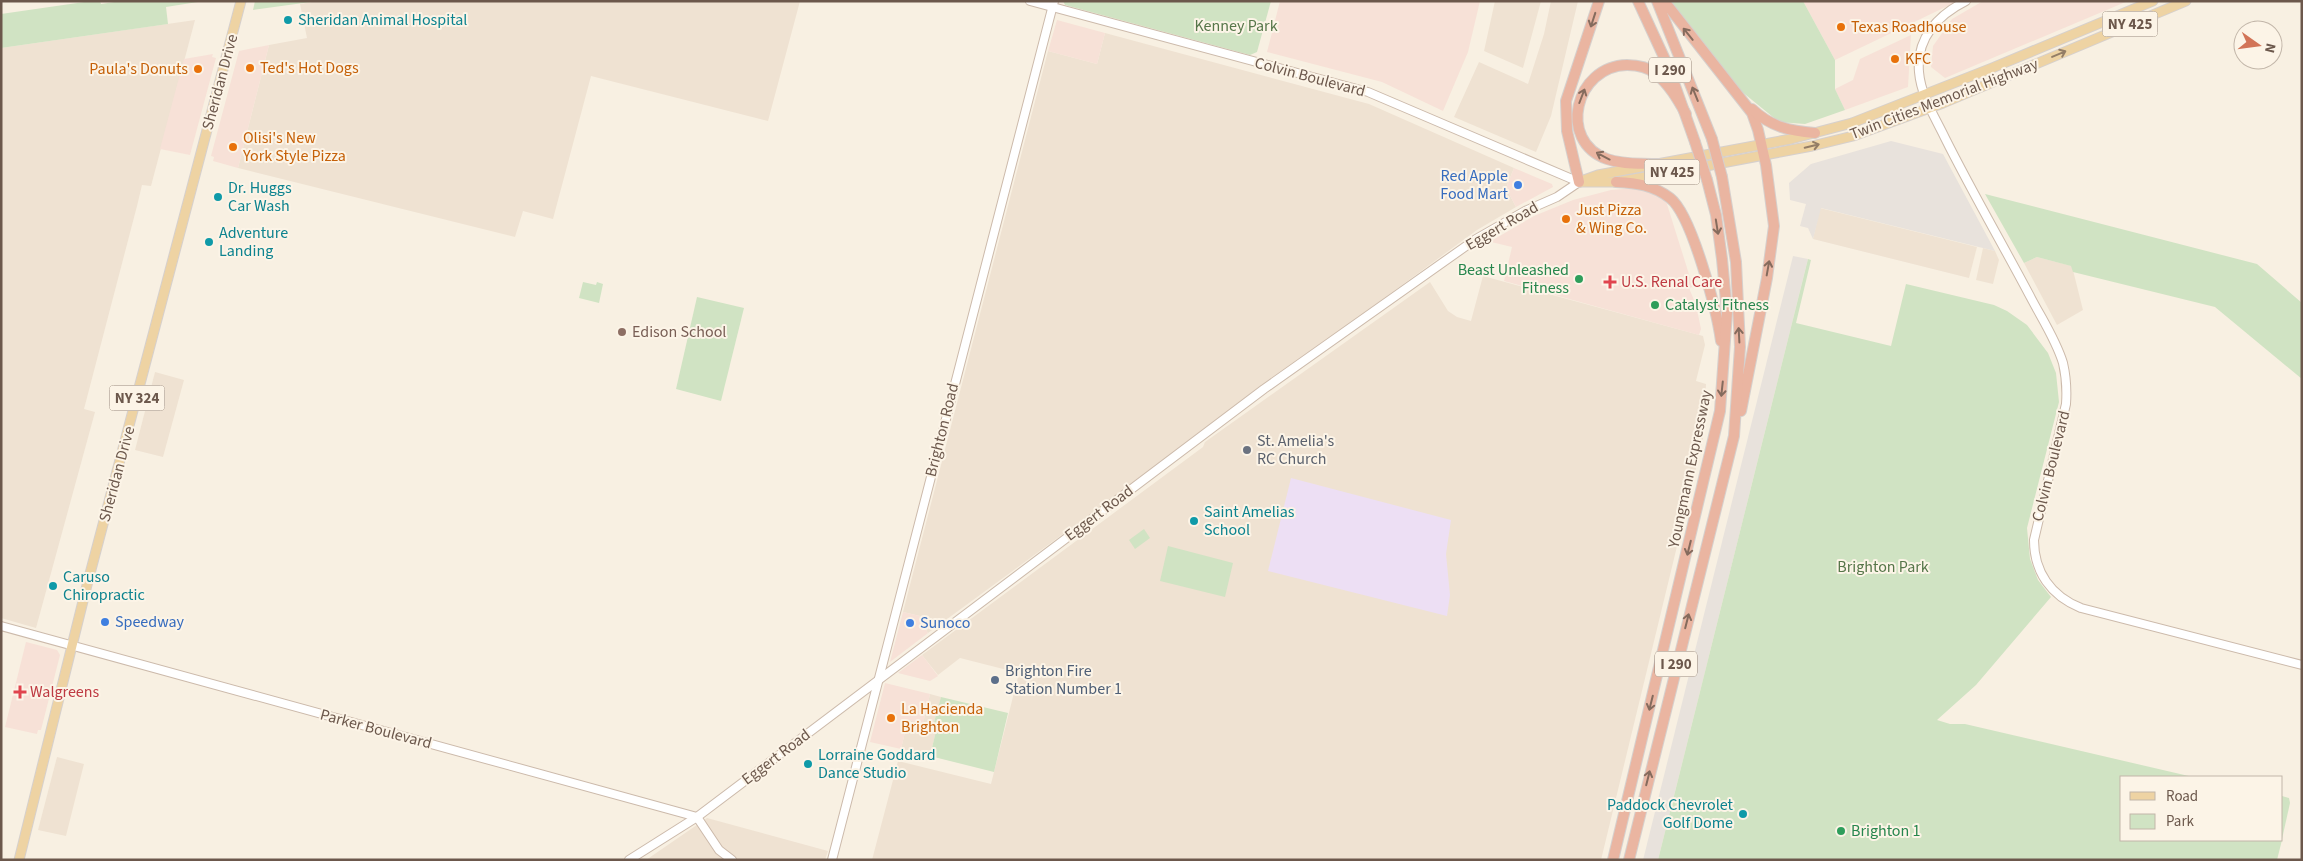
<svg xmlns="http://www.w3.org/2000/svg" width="2303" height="861" viewBox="0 0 2303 861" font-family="'Source Sans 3',sans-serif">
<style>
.residential{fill:#efe2d2}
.commercial{fill:#f7e1d7}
.industrial{fill:#e8e2dc}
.education{fill:#eddff4}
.green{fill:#d0e3c3}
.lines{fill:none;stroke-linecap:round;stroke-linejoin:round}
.secondary-casing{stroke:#ccbaab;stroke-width:10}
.primary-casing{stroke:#d6d0cd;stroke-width:11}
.highway-casing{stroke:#d6d0cd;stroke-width:12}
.secondary{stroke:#fff;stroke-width:8}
.primary{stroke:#eed3a3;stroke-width:9}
.highway{stroke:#eab5a1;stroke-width:10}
.highway-bridge-casing{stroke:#d6d0cd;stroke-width:12;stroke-linecap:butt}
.highway-bridge{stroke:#eab5a1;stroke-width:10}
.oneway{stroke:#856b5d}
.oneway2{stroke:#937d66}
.culture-dot{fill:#0f9aa8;stroke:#fcf4e7;stroke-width:2}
.food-dot{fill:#e8710a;stroke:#fcf4e7;stroke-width:2}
.shop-dot{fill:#3f7fe0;stroke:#fcf4e7;stroke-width:2}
.leisure-dot{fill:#2e9e5b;stroke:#fcf4e7;stroke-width:2}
.health-dot{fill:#e0444e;stroke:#fcf4e7;stroke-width:2}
.education-dot{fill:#8d6e63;stroke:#fcf4e7;stroke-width:2}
.worship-dot{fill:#6b7280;stroke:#fcf4e7;stroke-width:2}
.service-dot{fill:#5c6f8a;stroke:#fcf4e7;stroke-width:2}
.labels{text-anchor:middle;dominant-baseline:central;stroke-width:4;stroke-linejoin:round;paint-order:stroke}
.shield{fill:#fcf4e7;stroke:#97877a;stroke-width:1}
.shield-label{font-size:15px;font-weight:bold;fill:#6c584c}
.culture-label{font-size:16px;fill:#0d838f;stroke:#fcf4e7;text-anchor:start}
.park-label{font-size:16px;fill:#567649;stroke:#fcf4e7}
.food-label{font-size:16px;fill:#c56008;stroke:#fcf4e7;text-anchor:start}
.street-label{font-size:16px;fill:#6c584c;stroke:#fcf4e7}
.shop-label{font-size:16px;fill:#366cbe;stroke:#fcf4e7;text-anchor:start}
.leisure-label{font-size:16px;fill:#27864d;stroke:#fcf4e7;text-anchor:start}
.health-label{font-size:16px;fill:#be3a42;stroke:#fcf4e7;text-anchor:start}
.education-label{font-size:16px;fill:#785e54;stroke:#fcf4e7;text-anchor:start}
.worship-label{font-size:16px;fill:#5b616d;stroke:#fcf4e7;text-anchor:start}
.service-label{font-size:16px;fill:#4e5e75;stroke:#fcf4e7;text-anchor:start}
</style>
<rect width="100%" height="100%" fill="#f8f0e2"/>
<g class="residential">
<polygon points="318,1 800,1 768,121 591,76 553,219 523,211 515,237 238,168 269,45 307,38 300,4"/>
<polygon points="1495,1 1541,1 1523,68 1484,51"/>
<polygon points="1551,1 1578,1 1551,116 1536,152 1454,117 1479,62 1528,84 1544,34"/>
<polygon points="195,20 151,186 142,185 137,206 84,409 95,412 36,628 1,618 1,48"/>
<polygon points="1105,33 1369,104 1514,168 1506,188 1516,207 1477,230 928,633 919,618 920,616 903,612 1048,51 1097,64"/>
<polygon points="1820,208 1977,247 1969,278 1813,239"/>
<polygon points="1983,248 1995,251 1999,260 1993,284 1976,280"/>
<polygon points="2037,257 2072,266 2083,310 2057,325 2024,263"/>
<polygon points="1483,276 1703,336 1705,345 1696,381 1706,384 1703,439 1601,860 872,860 898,761 991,784 1019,673 960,658 938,675 922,655 1203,447 1205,442 1430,282 1448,311 1457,317 1471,321"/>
<polygon points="155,372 184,380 163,457 135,450"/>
<polygon points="930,694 941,697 933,726 937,727 930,756 901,749 908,720 923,723"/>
<polygon points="57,757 84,764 66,836 38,830"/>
<polygon points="707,818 828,851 825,860 646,860"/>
</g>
<g class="commercial">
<polygon points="1280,1 1480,1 1468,52 1443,111 1382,82 1267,52"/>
<polygon points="1803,1 1958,1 1835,60"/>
<polygon points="1983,1 2128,1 1945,78 1931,67 1933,46 1952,19"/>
<polygon points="1057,20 1105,33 1097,64 1048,51"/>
<polygon points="1911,35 1908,87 1845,110 1835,89 1853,80 1860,59"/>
<polygon points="269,45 238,168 213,161 214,157 211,156 239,51"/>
<polygon points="213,54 212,57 216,58 190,155 160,149 184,59"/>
<polygon points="1514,168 1552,184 1553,187 1516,207 1506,188"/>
<polygon points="1636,188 1656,194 1666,201 1693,287 1689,288 1696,305 1701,329 1699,335 1504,281 1512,247 1487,241 1490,239 1491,241 1534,216 1573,200 1611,190"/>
<polygon points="903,612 920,616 919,619 928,633 890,662"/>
<polygon points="26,642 57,650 60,655 41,730 38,730 37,734 5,727"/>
<polygon points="922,655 938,676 930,681 898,673"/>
<polygon points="885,683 930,694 923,724 908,720 901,749 870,742"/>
</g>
<g class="industrial">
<polygon points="1891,141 1943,154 1995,251 1821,208 1813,239 1808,228 1800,226 1806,204 1790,200 1789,183 1811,164"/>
<polygon points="1793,256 1808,259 1658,860 1643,860"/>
</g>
<polygon class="education" points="1291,478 1451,520 1446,554 1450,595 1447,616 1268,571"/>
<g class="green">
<polygon points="91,1 100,1 101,4 121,1 204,1 166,7 168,24 1,48 1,14"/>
<polygon points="255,1 318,1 253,10"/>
<polygon points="1063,1 1271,1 1257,52 1250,55 1065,5"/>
<polygon points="1667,1 1803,1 1835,60 1835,89 1845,110 1805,124 1779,122 1741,91"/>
<polygon points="1985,194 2257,264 2302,303 2302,379 2215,307 2073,272 2071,266 2037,257 2024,263"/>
<polygon points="1808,259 1811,260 1796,323 1891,346 1906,284 1994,305 2007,311 2027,325 2048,353 2056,373 2059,402 2027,528 2030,559 2038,580 2051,597 1976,685 1937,720 1950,724 1965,724 2193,777 2122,777 2122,840 2282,840 2277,860 1658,860"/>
<polygon points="583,282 596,285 597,282 603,284 599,303 579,298"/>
<polygon points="697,297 744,308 721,401 676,389"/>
<polygon points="1144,529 1150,538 1135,549 1129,540"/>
<polygon points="1168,546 1233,563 1225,597 1160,581"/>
<polygon points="941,697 1008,713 994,772 930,756 937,727 933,726"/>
<polygon points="2282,796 2289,798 2290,803 2282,839"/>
</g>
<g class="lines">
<defs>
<g id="secondary">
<polyline points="1030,1 1368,92 1579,182"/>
<path d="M1966,1C1938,15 1916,38 1919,72C1921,96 1935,117 1945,138C1972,192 2003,245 2031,298C2042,319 2056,340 2063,363C2066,376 2067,390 2066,404L2034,540C2034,572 2051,596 2081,608L2302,665"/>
<polyline points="1,626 697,817 719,850 732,860"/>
<polyline points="629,860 697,817 1264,389 1476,239 1525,211 1557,197 1579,182"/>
<polyline points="832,860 1054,1"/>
</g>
<g id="primary">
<polyline points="1584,180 1598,175 1791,139 1852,123 1992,68 2153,1"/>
<polyline points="1579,182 1616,182 1669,173 1812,146 1853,136 1943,103 2186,1"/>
<polyline points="19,860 87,585 241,1"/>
</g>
<g id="highway">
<polyline points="1638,1 1668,66 1695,142"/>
<polyline points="1657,1 1712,139"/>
<polyline points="1664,1 1752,113 1758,130 1766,165 1774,226 1767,278 1741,411"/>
<path d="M1752,109C1771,127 1790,131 1815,133"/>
<path d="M1657,164C1641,163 1623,165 1607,159C1557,141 1575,66 1627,65C1638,65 1648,67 1656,74C1669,84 1678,100 1686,114"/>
<polyline points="1579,182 1567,131 1566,101 1599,1"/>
<path d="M1616,182C1637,183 1653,185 1670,198C1692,215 1717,312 1721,341"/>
<polyline points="1613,860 1720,411 1727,312 1722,259 1716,215 1707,180"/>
<polyline points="1629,860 1734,436 1740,347 1736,262 1722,177"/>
</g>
</defs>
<use href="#secondary" class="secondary-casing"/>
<use href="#primary" class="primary-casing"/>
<use href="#highway" class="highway-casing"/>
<use href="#secondary" class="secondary"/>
<use href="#primary" class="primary"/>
<use href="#highway" class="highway"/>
<defs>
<g id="highway-bridge">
<polyline points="1712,139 1722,177"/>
<polyline points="1695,142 1707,180"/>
</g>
</defs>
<use href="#highway-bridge" class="highway-bridge-casing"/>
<use href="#highway-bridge" class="highway-bridge"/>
</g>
<defs><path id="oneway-shaft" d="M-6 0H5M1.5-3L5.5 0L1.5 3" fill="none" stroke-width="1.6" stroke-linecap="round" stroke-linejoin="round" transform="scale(1.25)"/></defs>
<g class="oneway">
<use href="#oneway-shaft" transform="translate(1593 20) rotate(108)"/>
<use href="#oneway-shaft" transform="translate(1688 34) rotate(-129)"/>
<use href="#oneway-shaft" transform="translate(1695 94) rotate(-112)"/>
<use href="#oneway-shaft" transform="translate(1582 96) rotate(-69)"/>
<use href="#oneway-shaft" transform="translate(1603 156) rotate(-152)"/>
<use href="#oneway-shaft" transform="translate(1717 227) rotate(81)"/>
<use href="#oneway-shaft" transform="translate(1768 268) rotate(-80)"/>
<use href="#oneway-shaft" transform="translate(1739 335) rotate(-93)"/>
<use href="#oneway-shaft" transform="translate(1722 389) rotate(96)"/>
<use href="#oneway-shaft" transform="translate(1689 548) rotate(104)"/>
<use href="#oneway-shaft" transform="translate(1687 621) rotate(-76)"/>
<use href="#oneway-shaft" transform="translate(1651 703) rotate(104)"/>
<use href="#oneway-shaft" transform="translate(1648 778) rotate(-76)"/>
</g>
<g class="oneway2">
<use href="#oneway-shaft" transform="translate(2059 54) rotate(-23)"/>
<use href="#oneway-shaft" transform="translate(1812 146) rotate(-13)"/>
</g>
<g class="culture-dot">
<circle cx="288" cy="20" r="5"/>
<circle cx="218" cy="197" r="5"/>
<circle cx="209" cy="242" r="5"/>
<circle cx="1194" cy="521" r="5"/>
<circle cx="53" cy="586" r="5"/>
<circle cx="808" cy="764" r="5"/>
<circle cx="1743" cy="814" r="5"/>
</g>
<g class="food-dot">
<circle cx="1841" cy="27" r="5"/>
<circle cx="1895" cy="59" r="5"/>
<circle cx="250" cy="68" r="5"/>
<circle cx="198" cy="69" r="5"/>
<circle cx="233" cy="147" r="5"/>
<circle cx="1566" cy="219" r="5"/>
<circle cx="891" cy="718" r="5"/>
</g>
<g class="shop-dot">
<circle cx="1518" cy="185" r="5"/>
<circle cx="105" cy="622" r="5"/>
<circle cx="910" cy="623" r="5"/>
</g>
<g class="leisure-dot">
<circle cx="1579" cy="279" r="5"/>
<circle cx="1655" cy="305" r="5"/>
<circle cx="1841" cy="831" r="5"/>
</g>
<g class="health-dot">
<path d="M1607.5 274.5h5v5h5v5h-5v5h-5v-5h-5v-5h5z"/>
<path d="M17.5 684.5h5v5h5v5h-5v5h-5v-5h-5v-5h5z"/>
</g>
<circle class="education-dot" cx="622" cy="332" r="5"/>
<circle class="worship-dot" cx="1247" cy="450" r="5"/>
<circle class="service-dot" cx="995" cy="680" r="5"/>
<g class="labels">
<g class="shield">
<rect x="2102.5" y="11.5" width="55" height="25" rx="4"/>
<rect x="1649" y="57.5" width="42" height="25" rx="4"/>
<rect x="1644.5" y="159.5" width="55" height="25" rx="4"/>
<rect x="109.5" y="385.5" width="55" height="25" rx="4"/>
<rect x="1655" y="651.5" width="42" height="25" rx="4"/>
</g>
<g class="shield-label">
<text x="2130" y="24">NY 425</text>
<text x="1670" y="70">I 290</text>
<text x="1672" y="172">NY 425</text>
<text x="137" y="398">NY 324</text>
<text x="1676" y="664">I 290</text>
</g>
<g class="culture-label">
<text x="298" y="20">Sheridan Animal Hospital</text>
<text x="228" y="188">Dr. Huggs<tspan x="228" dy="18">Car Wash</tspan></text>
<text x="219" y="233">Adventure<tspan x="219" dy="18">Landing</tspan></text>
<text x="1204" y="512">Saint Amelias<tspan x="1204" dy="18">School</tspan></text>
<text x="63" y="577">Caruso<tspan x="63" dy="18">Chiropractic</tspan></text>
<text x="818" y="755">Lorraine Goddard<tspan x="818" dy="18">Dance Studio</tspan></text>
<text x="1733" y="805" text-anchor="end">Paddock Chevrolet<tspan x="1733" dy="18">Golf Dome</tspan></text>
</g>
<g class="park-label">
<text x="1236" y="26">Kenney Park</text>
<text x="1883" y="567">Brighton Park</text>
</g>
<g class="food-label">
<text x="1851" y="27">Texas Roadhouse</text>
<text x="1905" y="59">KFC</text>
<text x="260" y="68">Ted's Hot Dogs</text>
<text x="188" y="69" text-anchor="end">Paula's Donuts</text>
<text x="243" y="138">Olisi's New<tspan x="243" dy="18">York Style Pizza</tspan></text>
<text x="1576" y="210">Just Pizza<tspan x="1576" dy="18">&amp; Wing Co.</tspan></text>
<text x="901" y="709">La Hacienda<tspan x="901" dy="18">Brighton</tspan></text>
</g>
<g class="street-label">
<text transform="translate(1310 77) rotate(15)">Colvin Boulevard</text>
<text transform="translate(220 82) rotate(-75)">Sheridan Drive</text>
<text transform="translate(1944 99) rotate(-21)">Twin Cities Memorial Highway</text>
<text transform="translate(1502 226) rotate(-30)">Eggert Road</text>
<text transform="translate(942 430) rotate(-76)">Brighton Road</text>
<text transform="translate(2051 466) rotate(-76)">Colvin Boulevard</text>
<text transform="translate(1690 469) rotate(-78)">Youngmann Expressway</text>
<text transform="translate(117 474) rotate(-75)">Sheridan Drive</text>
<text transform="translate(1099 513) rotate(-37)">Eggert Road</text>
<text transform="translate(376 729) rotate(15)">Parker Boulevard</text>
<text transform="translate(776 757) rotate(-37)">Eggert Road</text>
</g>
<g class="shop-label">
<text x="1508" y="176" text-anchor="end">Red Apple<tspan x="1508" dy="18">Food Mart</tspan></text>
<text x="115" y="622">Speedway</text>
<text x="920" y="623">Sunoco</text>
</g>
<g class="leisure-label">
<text x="1569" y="270" text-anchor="end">Beast Unleashed<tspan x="1569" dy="18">Fitness</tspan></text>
<text x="1665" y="305">Catalyst Fitness</text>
<text x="1851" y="831">Brighton 1</text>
</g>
<g class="health-label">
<text x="1621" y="282">U.S. Renal Care</text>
<text x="30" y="692">Walgreens</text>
</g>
<g class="education-label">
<text x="632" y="332">Edison School</text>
</g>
<g class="worship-label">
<text x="1257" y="441">St. Amelia's<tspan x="1257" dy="18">RC Church</tspan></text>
</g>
<g class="service-label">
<text x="1005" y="671">Brighton Fire<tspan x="1005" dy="18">Station Number 1</tspan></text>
</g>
</g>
<rect width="2303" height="861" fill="none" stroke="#6c584c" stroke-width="5"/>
<rect x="2120" y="776" width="162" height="65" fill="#fcf4e7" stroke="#c2b6a9"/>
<rect x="2130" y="792" width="25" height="8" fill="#eed3a3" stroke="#c2b6a9"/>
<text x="2166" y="801" font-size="15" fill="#6c584c">Road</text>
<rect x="2130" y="814" width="25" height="15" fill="#d0e3c3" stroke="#c2b6a9"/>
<text x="2166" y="826" font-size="15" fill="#6c584c">Park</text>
<g transform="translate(2258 45) rotate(104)"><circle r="24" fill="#fcf4e7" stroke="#c2b6a9"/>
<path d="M0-4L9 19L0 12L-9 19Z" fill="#d27457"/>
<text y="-8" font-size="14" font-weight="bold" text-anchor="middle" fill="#6c584c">N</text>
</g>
</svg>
